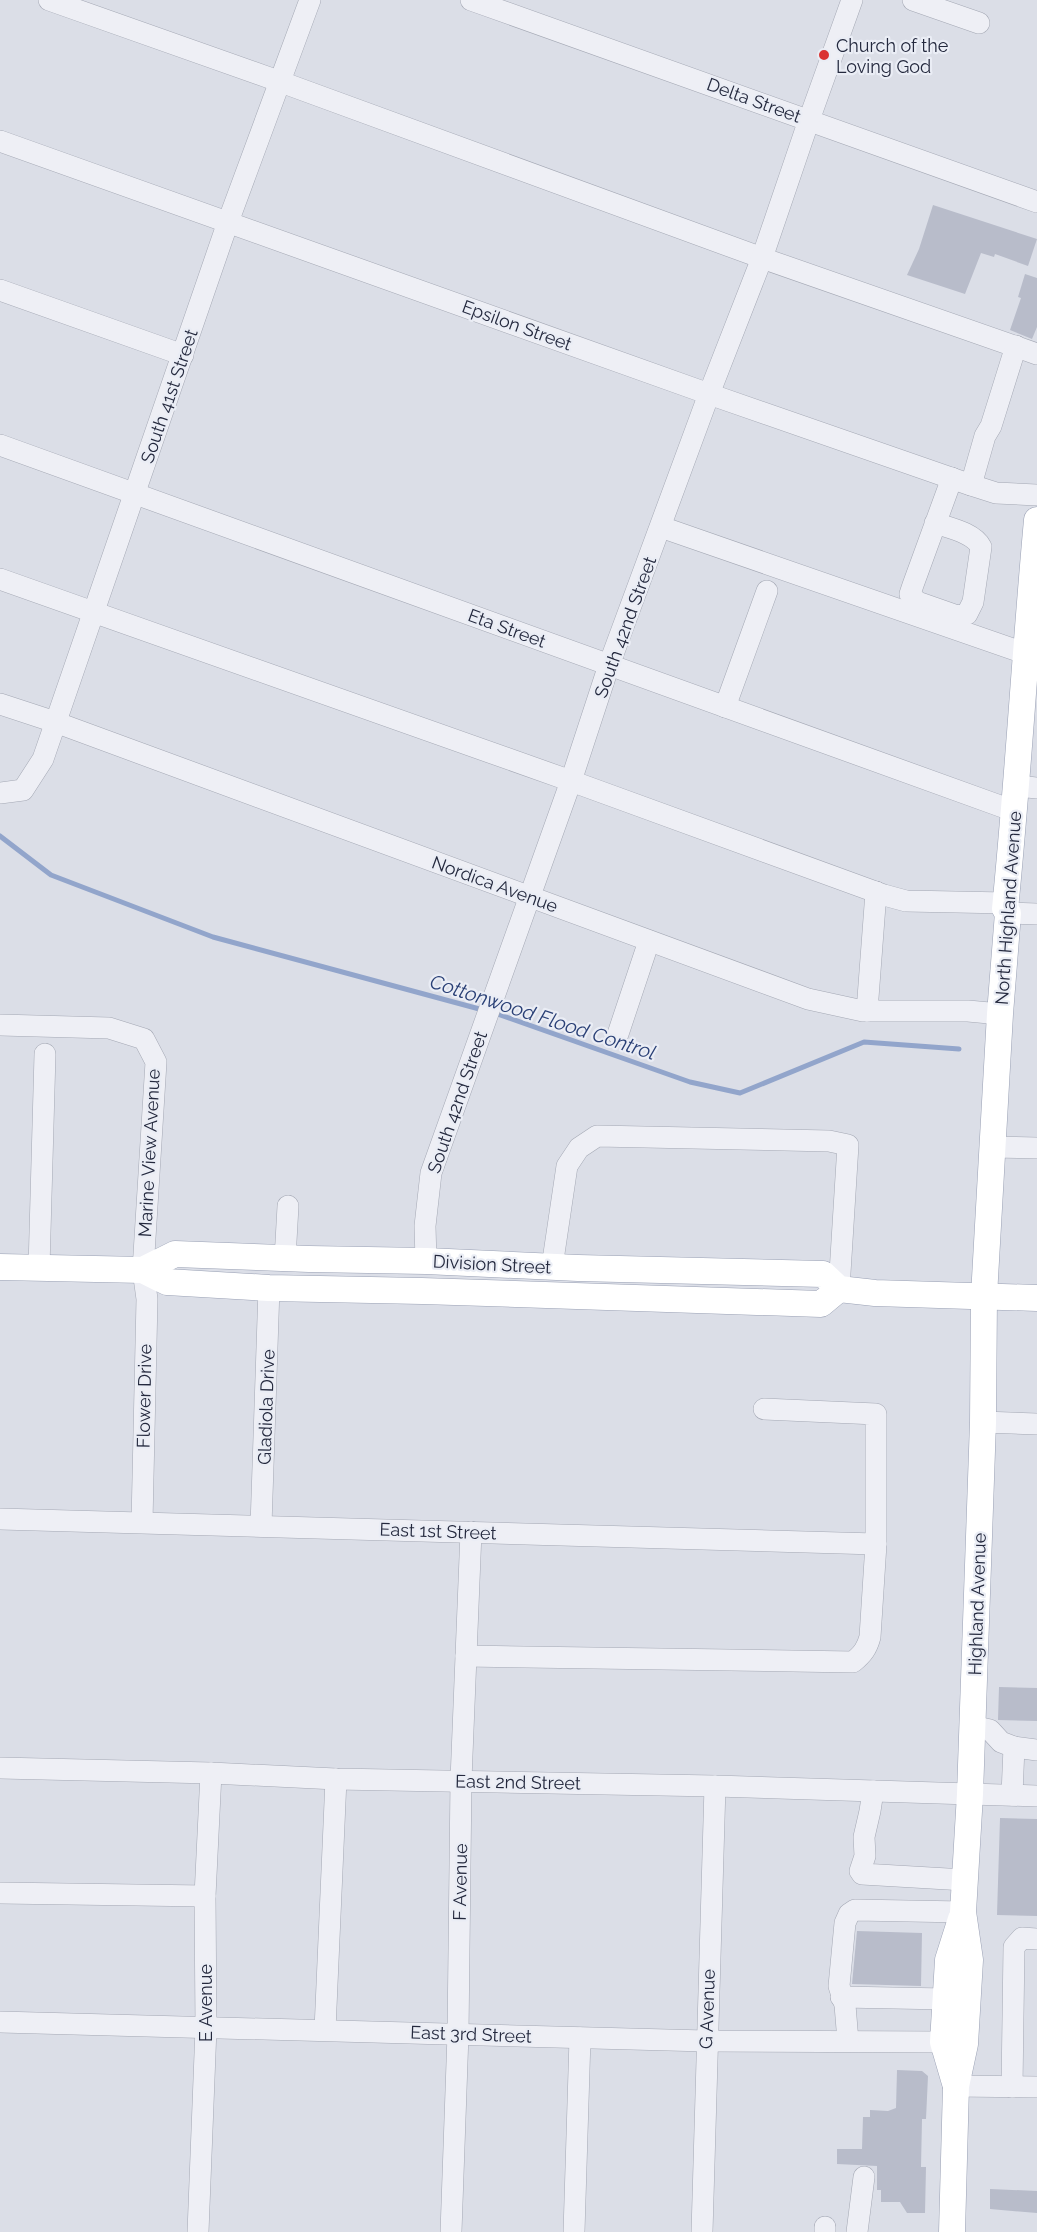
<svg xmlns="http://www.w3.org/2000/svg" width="1037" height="2232" viewBox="0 0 1037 2232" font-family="Raleway,sans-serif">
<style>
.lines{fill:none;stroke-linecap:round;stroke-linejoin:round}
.stream{stroke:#92a5cb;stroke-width:5}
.building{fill:#b8bcca}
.minor-casing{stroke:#a4a8b4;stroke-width:22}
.major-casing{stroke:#99a0b4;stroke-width:27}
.minor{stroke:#eeeff5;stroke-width:21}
.major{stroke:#fff;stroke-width:26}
.poi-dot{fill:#da3332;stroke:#eaedf5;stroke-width:2}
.labels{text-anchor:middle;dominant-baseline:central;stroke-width:4.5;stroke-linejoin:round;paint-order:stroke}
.poi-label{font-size:18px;fill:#24293e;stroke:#eaedf5;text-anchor:start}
.street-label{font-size:18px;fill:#24293e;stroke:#eaedf5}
.water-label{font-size:20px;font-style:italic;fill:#2a4076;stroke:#eaedf5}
</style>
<rect width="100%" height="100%" fill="#dbdee7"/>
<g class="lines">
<g class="stream">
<polyline points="0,836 51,875 213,937 483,1010"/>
<polyline points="492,1012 690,1082 740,1093 864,1042 959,1049"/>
</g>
</g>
<g class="building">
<polygon points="933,205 1037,239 1028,266 995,254 994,257 981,253 965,294 907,275 919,249"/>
<polygon points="1025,274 1037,278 1037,327 1032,339 1010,330 1021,298 1018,297"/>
<polygon points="999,1687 1037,1688 1037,1721 998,1720"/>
<polygon points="1000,1818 1037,1819 1037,1916 997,1915"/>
<polygon points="857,1931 922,1933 921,1986 852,1984"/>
<polygon points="897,2070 922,2071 928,2076 926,2119 922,2119 921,2167 926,2167 925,2213 907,2213 900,2202 881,2202 881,2190 877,2190 877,2166 837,2164 837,2149 862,2149 863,2117 870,2117 870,2110 888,2111 896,2108"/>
<polygon points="990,2189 1037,2191 1037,2213 990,2209"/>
</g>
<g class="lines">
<defs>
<g id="minor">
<polyline points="49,0 281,82 762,258 1037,354"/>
<polyline points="471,0 1037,202"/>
<polyline points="913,0 979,23"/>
<polyline points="0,141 709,394 971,485 996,493 1037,495"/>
<polyline points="0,290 183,355"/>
<polyline points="0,445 1014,811"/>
<polyline points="971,485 985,436 991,426 1016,346"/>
<path d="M935,523C950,528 974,533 981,547L973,602L967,614L957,616L917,602L910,594L913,585L952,478"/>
<polyline points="661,527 1024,653"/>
<polyline points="0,579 571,781 884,895 906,901 1006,903"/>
<polyline points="0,704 55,722 808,999 863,1011 968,1011 1000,1014"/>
<polyline points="725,707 767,591"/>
<polyline points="1018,786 1037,788"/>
<polyline points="0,793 23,790 43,759 228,222 310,0"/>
<polyline points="1008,913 1037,914"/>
<polyline points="867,1011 876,892"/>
<polyline points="0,1025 109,1028 144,1039 156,1062 143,1270 147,1299 142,1522"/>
<polyline points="618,1034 649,941"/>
<polyline points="992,1147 1037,1148"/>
<polyline points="285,1259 288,1206"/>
<polyline points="426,1261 425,1226 431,1173 571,781 609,665 709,394 762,258 809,120 852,0"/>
<polyline points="552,1267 567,1166 579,1148 597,1136 829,1141 848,1145 839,1289"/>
<polyline points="39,1268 45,1054"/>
<polyline points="983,1422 1037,1424"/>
<polyline points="0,1519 876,1544"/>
<polyline points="261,1526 269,1288"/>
<path d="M466,1656L853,1662C863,1654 867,1648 870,1637L876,1544V1414L764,1409"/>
<polyline points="972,1726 990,1730 1001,1742 1014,1747 1037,1750"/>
<polyline points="0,1768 211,1773 336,1779 715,1786 1037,1796"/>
<polyline points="873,1791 870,1811 864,1837 865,1856 860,1871 862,1874 965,1880"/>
<polyline points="1012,1795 1014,1747"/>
<polyline points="0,1893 205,1896"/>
<polyline points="841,1997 946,1999"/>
<polyline points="0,2022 706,2041 943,2042"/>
<polyline points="325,2030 336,1779"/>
<polyline points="848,2041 845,2005 839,1986 845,1923 849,1914 855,1910 963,1912"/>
<polyline points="956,2086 1037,2087"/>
<polyline points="1012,2087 1014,1947 1022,1938 1037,1939"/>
<polyline points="198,2232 206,2028 205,1896 211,1773"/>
<polyline points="451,2232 458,2034 461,1780 471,1532"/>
<polyline points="574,2232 580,2038"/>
<polyline points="702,2232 715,1786"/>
<polyline points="825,2232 825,2227"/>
<polyline points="857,2232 864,2177"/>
</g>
<g id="major">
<polyline points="0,1267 143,1270 167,1282 269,1288 422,1291 821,1304 839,1289"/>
<polyline points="143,1270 175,1254 309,1259 426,1261 578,1268 823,1274 839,1289 875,1293 1037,1298"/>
<polyline points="955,2083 943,2042 948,1960 961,1919"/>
<path d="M952,2232L956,2086L965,2044L970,1960L963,1912L970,1794L983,1422L984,1296L1000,1014L1008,913L1005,909C1018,780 1025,650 1037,520"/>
</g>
</defs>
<use href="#minor" class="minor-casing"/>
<use href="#major" class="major-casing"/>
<use href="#minor" class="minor"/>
<use href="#major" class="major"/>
</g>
<circle class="poi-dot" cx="824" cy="55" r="6"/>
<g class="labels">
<g class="poi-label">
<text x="836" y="45">Church of the<tspan x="836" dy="21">Loving God</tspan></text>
</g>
<g class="street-label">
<text transform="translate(754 100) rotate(20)">Delta Street</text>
<text transform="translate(517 325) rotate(20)">Epsilon Street</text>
<text transform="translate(169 396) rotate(-71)">South 41st Street</text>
<text transform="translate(625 627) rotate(-70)">South 42nd Street</text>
<text transform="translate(507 628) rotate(20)">Eta Street</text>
<text transform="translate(495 884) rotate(20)">Nordica Avenue</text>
<text transform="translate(1008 908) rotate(-86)">North Highland Avenue</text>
<text transform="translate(457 1102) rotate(-71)">South 42nd Street</text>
<text transform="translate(149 1153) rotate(-87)">Marine View Avenue</text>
<text transform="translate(492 1264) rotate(3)">Division Street</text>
<text transform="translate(144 1396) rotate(-89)">Flower Drive</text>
<text transform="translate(266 1407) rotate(-88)">Gladiola Drive</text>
<text transform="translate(438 1531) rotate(2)">East 1st Street</text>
<text transform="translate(977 1604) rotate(-88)">Highland Avenue</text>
<text transform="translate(518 1782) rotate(1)">East 2nd Street</text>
<text transform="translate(460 1882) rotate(-89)">F Avenue</text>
<text transform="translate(205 2003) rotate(-90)">E Avenue</text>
<text transform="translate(707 2009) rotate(-88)">G Avenue</text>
<text transform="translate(471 2034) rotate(2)">East 3rd Street</text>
</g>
<g class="water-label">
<text transform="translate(543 1017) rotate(18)">Cottonwood Flood Control</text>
</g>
</g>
</svg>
